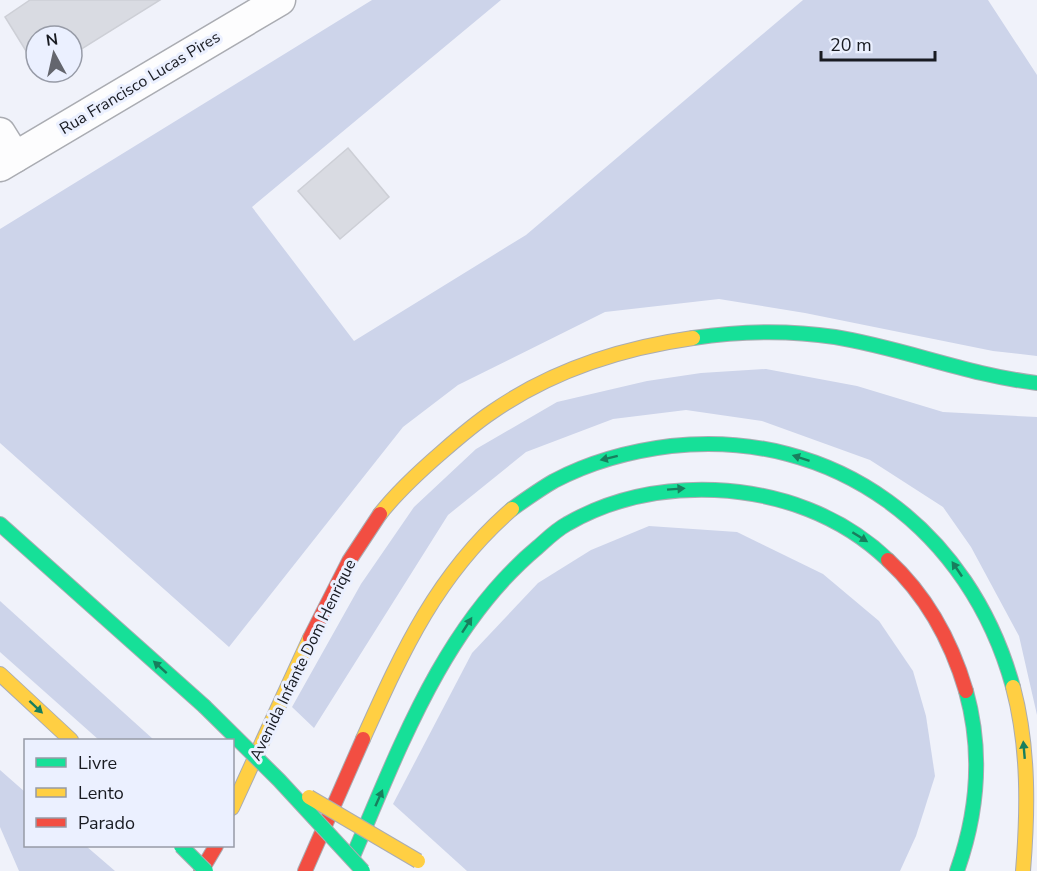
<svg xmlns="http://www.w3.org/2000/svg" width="1037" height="871" viewBox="0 0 1037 871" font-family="'Nunito Sans',sans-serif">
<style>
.green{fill:#cdd4ea}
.building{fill:#d9dbe2;stroke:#cdcfd6;stroke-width:1.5}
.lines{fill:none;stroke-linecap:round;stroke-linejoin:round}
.street-casing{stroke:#aaacb2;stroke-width:33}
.fast-casing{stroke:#aaacb2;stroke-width:16}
.slow-casing{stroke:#aaacb2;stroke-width:16}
.jam-casing{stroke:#aaacb2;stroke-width:16}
.street{stroke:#fdfdfe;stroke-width:30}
.fast{stroke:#16e098;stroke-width:14}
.slow{stroke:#ffcf43;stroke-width:14}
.jam{stroke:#f24e42;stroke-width:14}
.fast-bridge-casing{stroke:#aaacb2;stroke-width:16;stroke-linecap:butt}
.slow-bridge-casing{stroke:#aaacb2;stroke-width:16;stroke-linecap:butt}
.fast-bridge{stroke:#16e098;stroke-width:14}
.slow-bridge{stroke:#ffcf43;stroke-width:14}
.oneway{fill:#187e5d}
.labels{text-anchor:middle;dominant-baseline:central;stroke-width:6;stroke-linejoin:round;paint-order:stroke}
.street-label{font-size:16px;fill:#191b22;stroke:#ebf0ff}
</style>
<rect width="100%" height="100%" fill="#f0f2fa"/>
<g class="green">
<polygon points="372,0 501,0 252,207 354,341 526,235 803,0 988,0 1037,75 1037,356 993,351 805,313 719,299 605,312 458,385 403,427 229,647 0,443 0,229"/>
<polygon points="766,369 857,386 943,412 1037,417 1037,715 1019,636 971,547 943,507 870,460 762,421 686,410 613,419 526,452 448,515 314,728 292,707 361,584 414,507 476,449 557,402 647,381 701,373"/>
<polygon points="649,526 737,532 823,574 879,621 913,671 926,716 935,776 916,836 900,871 467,871 393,804 472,653 538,583 591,550"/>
<polygon points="0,601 154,740 99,740 0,652"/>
<polygon points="0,770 25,792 26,846 86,846 115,871 19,871 0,827"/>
</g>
<g class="building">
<polygon points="30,0 160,0 72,55 72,36 36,36 36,67 5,17"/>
<polygon points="348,148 389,197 340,239 298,191"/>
</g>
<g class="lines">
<defs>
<g id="street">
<polyline points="0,133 15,157"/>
<polyline points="0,166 280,0"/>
</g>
<g id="fast">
<path d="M693,338C740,331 788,330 835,337C903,348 968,375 1037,383"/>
<path d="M512,509C526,499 540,489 554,481C590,462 630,451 671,446C835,428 970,530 1013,687"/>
<polyline points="0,524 204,706"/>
<path d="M353,856C400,747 444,625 538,547C547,539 556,530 567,524C612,498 663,488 715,490C779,493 841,515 888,560"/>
<path d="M957,871C978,812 983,752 966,691"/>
</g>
<g id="slow">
<path d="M380,514C398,491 420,471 442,452C458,438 474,424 492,412C551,371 622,348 693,338"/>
<polyline points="0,674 71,740"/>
<path d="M1013,687C1029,747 1028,810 1023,871"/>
<path d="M363,739C403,650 437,574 512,509"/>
<polyline points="232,808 310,638"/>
</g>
<g id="jam">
<path d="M888,560C927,596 951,640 966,691"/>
<polyline points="310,638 349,561 380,514"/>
<polyline points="201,871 216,846"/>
<polyline points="305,871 363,739"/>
</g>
</defs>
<use href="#street" class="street-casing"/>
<use href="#fast" class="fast-casing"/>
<use href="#slow" class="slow-casing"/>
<use href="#jam" class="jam-casing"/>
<use href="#street" class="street"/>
<use href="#fast" class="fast"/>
<use href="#slow" class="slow"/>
<use href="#jam" class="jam"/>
<defs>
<g id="fast-bridge">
<polyline points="204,706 279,780 363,871"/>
<polyline points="181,846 206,871"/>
</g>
<polyline id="slow-bridge" points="309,797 418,861"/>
</defs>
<use href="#fast-bridge" class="fast-bridge-casing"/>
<use href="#slow-bridge" class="slow-bridge-casing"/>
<use href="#fast-bridge" class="fast-bridge"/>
<use href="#slow-bridge" class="slow-bridge"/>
</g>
<defs><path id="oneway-solid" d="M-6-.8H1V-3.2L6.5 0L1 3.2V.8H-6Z" transform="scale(1.5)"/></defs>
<g class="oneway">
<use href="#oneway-solid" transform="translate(609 458) rotate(166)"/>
<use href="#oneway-solid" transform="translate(801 458) rotate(-162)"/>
<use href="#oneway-solid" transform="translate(676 489) rotate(-4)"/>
<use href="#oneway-solid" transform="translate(860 537) rotate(32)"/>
<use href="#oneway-solid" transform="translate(957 569) rotate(-124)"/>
<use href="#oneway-solid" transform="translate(467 625) rotate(-57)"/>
<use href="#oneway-solid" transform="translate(160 667) rotate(-138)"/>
<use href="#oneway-solid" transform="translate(36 707) rotate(43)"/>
<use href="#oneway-solid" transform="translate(1024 750) rotate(-95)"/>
<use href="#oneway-solid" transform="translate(379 798) rotate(-66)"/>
</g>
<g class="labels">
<g class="street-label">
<text transform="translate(140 83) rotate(-31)">Rua Francisco Lucas Pires</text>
<text transform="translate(303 660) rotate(-64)">Avenida Infante Dom Henrique</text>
</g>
</g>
<rect x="24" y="739" width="210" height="108" fill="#ebf0ff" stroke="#979ba7" stroke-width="1.5"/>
<rect x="36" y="758" width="30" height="9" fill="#16e098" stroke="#979ba7" stroke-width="1.5"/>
<text x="78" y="769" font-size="18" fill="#191b22">Livre</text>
<rect x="36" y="788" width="30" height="9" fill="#ffcf43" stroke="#979ba7" stroke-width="1.5"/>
<text x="78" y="799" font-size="18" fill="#191b22">Lento</text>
<rect x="36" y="818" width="30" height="9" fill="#f24e42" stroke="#979ba7" stroke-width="1.5"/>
<text x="78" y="829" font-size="18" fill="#191b22">Parado</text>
<g transform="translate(54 54) rotate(352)"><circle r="28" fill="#ebf0ff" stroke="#979ba7" stroke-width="1.5"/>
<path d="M0-4.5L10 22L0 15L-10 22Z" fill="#64666e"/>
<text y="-9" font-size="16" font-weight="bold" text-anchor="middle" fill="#191b22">N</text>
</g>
<path d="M821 51v9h114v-9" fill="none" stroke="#191b22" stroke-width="3"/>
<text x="830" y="51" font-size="18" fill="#191b22" stroke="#ebf0ff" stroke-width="4.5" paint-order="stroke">20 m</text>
</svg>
